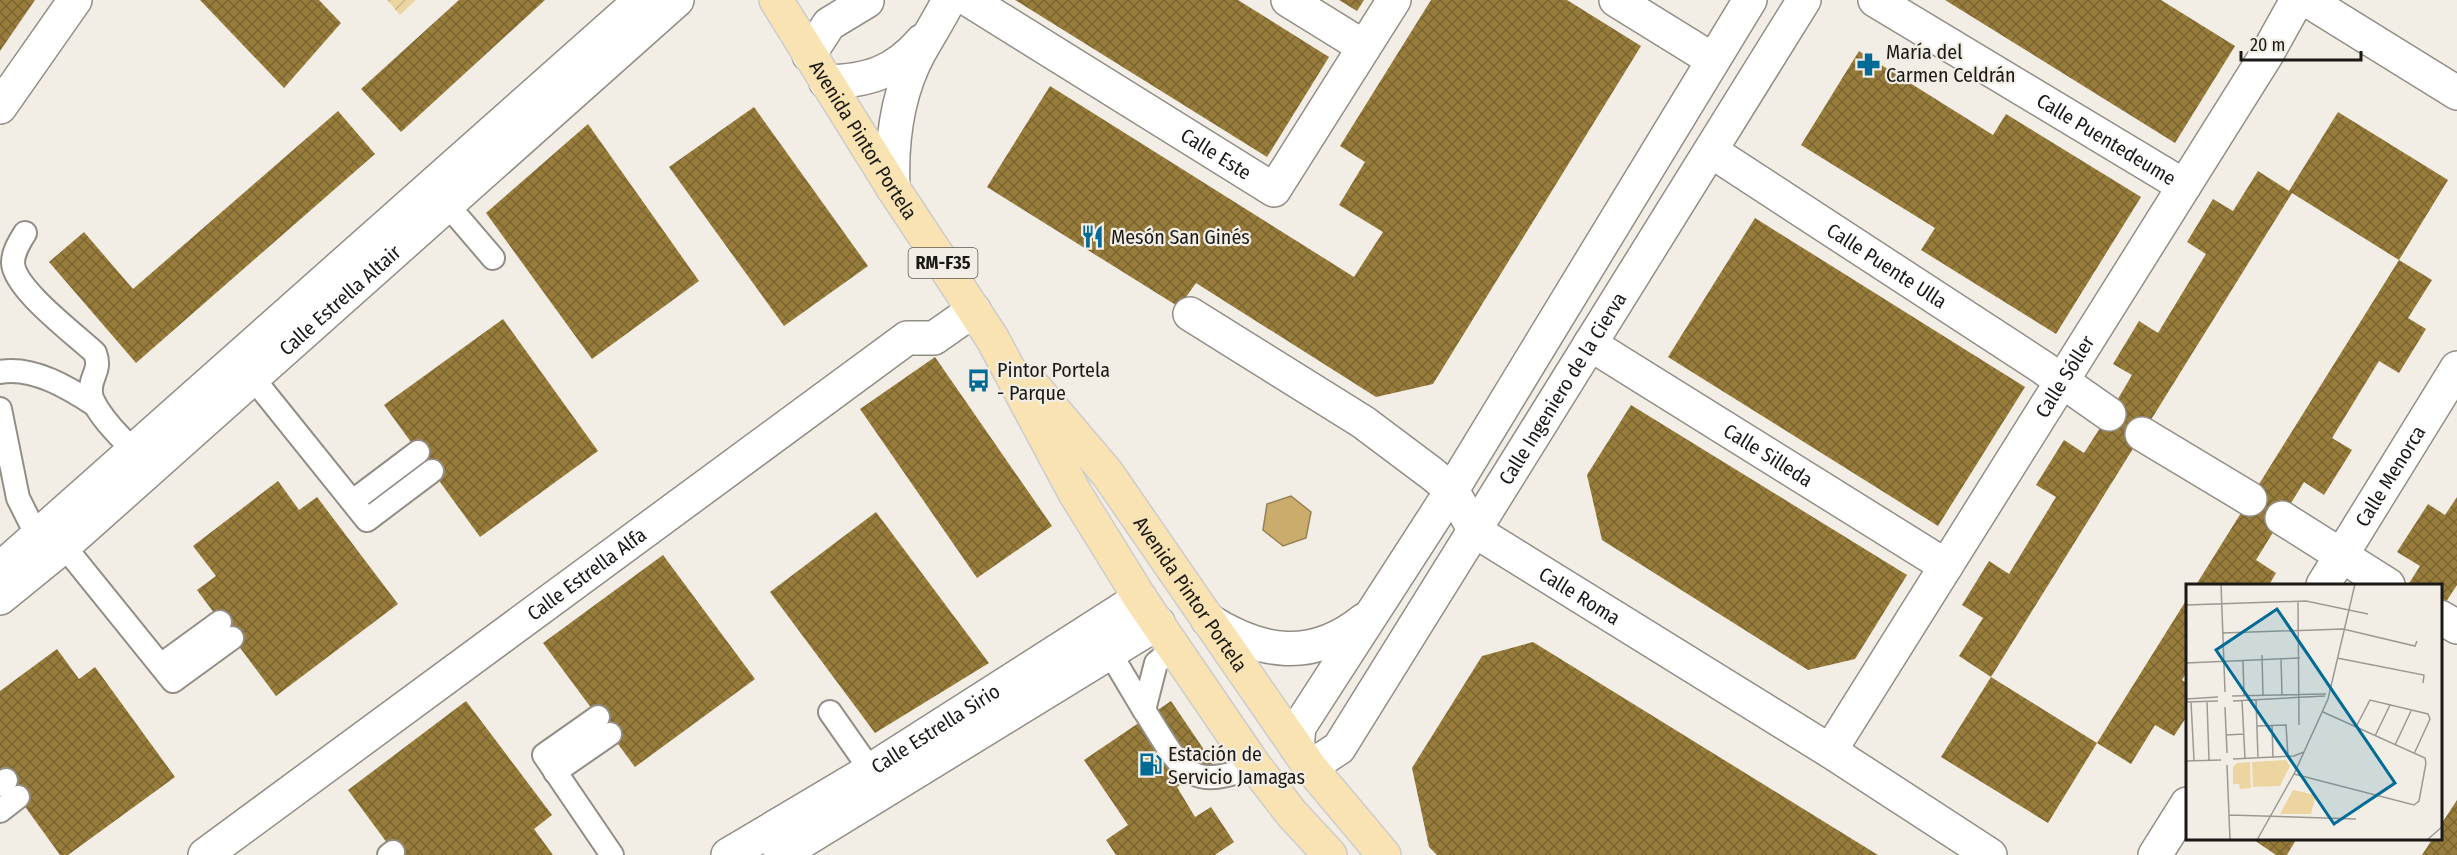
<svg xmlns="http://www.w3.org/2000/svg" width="2457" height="855" viewBox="0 0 2457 855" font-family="'Fira Sans Condensed',sans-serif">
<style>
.garden{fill:url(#garden-furrows)}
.water{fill:#caac6c;stroke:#958052;stroke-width:1.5}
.building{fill:url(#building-cross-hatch)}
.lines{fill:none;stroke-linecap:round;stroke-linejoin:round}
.lane-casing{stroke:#928e86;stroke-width:26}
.street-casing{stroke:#928e86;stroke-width:36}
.secondary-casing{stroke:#928e86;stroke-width:36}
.primary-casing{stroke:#cdcccc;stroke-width:36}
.lane{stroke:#fff;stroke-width:22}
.street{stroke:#fff;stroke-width:33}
.secondary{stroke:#fff;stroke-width:33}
.primary{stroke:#f9e3b2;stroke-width:33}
.labels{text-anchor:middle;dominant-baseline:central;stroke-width:4.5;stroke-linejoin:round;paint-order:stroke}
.shield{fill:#f3eee5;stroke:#5b5954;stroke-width:1.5}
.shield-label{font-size:18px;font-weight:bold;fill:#1a1916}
.poi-label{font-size:20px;fill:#1a1916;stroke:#f3eee5;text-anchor:start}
.street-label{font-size:20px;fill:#1a1916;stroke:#f3eee5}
.inset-road{fill:none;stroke:#9c9992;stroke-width:1.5}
.view{fill:#006b97;fill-opacity:0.15;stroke:#006b97;stroke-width:3}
.inset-edge{fill:none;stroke:#1a1916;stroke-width:3}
</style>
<defs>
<pattern id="garden-furrows" width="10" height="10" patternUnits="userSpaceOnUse" patternTransform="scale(1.5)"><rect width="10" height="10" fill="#edd5a2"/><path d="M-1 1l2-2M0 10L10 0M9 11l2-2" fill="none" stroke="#cbb68b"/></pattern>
<pattern id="building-cross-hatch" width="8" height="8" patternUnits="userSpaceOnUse" patternTransform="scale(1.5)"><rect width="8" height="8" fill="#987c3c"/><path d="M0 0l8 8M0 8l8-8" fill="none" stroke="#7b6531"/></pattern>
</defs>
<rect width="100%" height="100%" fill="#f3eee5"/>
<polygon class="garden" points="387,0 416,0 400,15"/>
<polygon class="water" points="1291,496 1311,512 1306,538 1283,546 1263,530 1267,504"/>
<g class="building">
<polygon points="0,0 35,0 0,51"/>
<polygon points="200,0 319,0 341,23 284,88"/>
<polygon points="459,0 545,0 401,132 361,89"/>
<polygon points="1015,0 1238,0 1329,57 1267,157"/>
<polygon points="1339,0 1364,0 1357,11"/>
<polygon points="1431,0 1567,0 1641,46 1433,384 1376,397 1196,283 1179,307 987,187 1050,86 1354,277 1383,232 1339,205 1365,162 1340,146"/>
<polygon points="1945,0 2161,0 2235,46 2175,143"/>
<polygon points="1859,51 1993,135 2006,114 2141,197 2056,334 1921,250 1935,228 1801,145"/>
<polygon points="754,107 868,266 784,326 669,167"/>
<polygon points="338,111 375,154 136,363 49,262 84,232 133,289"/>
<polygon points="2338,112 2448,180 2399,260 2432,280 2408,318 2426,329 2399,373 2379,361 2332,438 2352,450 2324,495 2304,482 2256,560 2276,573 2269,585 2196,585 2399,260 2292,193 1991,677 1959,656 1983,618 1962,605 1989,561 2009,574 2056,497 2036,485 2064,440 2084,453 2109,414 2132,375 2113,364 2139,321 2158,333 2206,254 2187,242 2213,199 2233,211 2258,171 2289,191"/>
<polygon points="588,124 699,281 592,359 486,213"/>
<polygon points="1755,218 2025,387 1938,526 1668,357"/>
<polygon points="503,319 598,451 480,537 384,405"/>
<polygon points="935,357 1052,526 977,578 860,409"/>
<polygon points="1631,405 1907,575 1855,659 1808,670 1602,540 1587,475"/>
<polygon points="278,481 299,510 317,497 398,604 276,696 197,590 216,576 193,546"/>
<polygon points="2457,497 2457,585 2440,611 2440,585 2408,585 2420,566 2397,552 2428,504 2445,515"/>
<polygon points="876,512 989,663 875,733 770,592"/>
<polygon points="663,555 755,679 635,767 543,643"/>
<polygon points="2187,599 2187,672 2182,680 2187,683 2187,716 2174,736 2155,725 2131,764 2097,743"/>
<polygon points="1533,642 1878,855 1437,855 1429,847 1412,768 1482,656"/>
<polygon points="57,649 79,679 95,667 175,777 68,855 60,855 0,772 0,691"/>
<polygon points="1991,677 2097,743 2048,823 1941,757"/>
<polygon points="466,701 552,815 534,829 553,855 396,855 348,790"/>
<polygon points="1171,701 1213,763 1177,787 1195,817 1211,807 1234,842 1215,855 1116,855 1106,840 1128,825 1084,760"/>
<polygon points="2457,800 2457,855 2422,855 2433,838 2440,838 2440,826"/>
<polygon points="2251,838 2297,838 2287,855 2276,855"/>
</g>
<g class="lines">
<defs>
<g id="lane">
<polyline points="439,195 493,258"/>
<path d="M25,233C19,243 13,252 13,263C14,289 76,335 95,353C102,372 89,376 91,393C92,410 130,450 145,457"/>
<polyline points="244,367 367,520 432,471"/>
<path d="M0,372C33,366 69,388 95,405"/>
<polyline points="0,409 18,498 37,536 64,546 173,681 232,638"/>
<polyline points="353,501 418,452"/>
<path d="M1174,648L1156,663L1144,710C1178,762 1186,797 1254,765"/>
<polyline points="1110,653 1144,710"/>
<polyline points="161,665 220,622"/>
<polyline points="830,712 879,782"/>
<polyline points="598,717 544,755 612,855"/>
<polyline points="555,772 610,734"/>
<polyline points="0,785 6,780"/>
<polyline points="0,811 18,797"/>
<polyline points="389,855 393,852"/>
</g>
<g id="street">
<path id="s1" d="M969,0L1274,190L1394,0"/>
<polyline points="1288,0 1364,47"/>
<polyline points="1616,0 1713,60"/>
<path id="s2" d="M1875,0L2184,186"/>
<polyline points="809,55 829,24 867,1"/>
<path d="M826,82C868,81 894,73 922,41"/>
<polyline points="0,107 75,0"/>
<path id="s3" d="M1711,151L2042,367L2109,414"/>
<path d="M893,188C891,141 897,94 919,53C929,35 940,18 949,0"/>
<path id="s4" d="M1190,314L1363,422L1431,473L1452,490L1475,531L1830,751L1990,855"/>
<path id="s5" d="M1590,344L1946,566"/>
<polyline points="2142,434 2250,499"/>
<polyline points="2282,518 2388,585"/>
<polyline points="0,569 641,0"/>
<path id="s6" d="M2323,585L2457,368"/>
<path id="s7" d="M0,598L64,546L677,0"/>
<polyline points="2440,617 2457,627"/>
<path id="s8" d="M1830,751L2267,54L2297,0"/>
<path id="s9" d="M205,855L907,338H934L974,310"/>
<path id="s10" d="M728,855L871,770L1140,598"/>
<polyline points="780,855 1158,623"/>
<polyline points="2155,855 2187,804"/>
</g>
<g id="secondary">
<polyline points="2307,0 2457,93"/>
<path d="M1208,620C1261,654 1312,662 1364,620"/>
<polyline points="1297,748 1299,727 1452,490 1750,0"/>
<path id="s11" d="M1310,767L1339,748L1804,0"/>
</g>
<g id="primary">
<path id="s12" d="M776,0L893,188L992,338L1075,493L1140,598L1254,765L1292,814L1330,855"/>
<path id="s13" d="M1034,387L1107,473L1310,767L1384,855"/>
</g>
</defs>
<use href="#lane" class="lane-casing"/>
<use href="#street" class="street-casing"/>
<use href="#secondary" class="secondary-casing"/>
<use href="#primary" class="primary-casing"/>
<use href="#lane" class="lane"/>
<use href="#street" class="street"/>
<use href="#secondary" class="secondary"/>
<use href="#primary" class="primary"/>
</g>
<defs>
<symbol id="pharmacy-bare" viewBox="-9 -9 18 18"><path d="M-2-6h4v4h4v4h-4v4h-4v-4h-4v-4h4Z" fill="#006b97" stroke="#f3eee5" stroke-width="2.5" paint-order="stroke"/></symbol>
<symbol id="restaurant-bare" viewBox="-9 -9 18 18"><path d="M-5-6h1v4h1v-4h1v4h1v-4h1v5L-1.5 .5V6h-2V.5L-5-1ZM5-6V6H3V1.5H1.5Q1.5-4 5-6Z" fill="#006b97" stroke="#f3eee5" stroke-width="2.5" paint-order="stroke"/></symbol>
<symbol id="bus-bare" viewBox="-9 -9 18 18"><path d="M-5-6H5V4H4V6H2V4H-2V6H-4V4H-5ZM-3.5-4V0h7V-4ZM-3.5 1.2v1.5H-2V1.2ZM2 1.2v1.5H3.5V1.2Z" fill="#006b97" stroke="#f3eee5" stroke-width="2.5" paint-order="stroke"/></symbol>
<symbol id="fuel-bare" viewBox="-9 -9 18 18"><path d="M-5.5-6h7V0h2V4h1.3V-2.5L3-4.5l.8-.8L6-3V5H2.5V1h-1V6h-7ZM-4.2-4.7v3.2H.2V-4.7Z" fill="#006b97" stroke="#f3eee5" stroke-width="2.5" paint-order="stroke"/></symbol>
</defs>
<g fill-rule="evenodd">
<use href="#pharmacy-bare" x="1852" y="48" width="33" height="33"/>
<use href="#restaurant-bare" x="1076" y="220" width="33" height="33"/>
<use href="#bus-bare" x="962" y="364" width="33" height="33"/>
<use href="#fuel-bare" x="1134" y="748" width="33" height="33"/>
</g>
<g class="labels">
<rect class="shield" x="908.5" y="248" width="69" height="30" rx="4.5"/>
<g class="shield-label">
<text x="943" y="263">RM-F35</text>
</g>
<g class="poi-label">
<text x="1886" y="52">María del<tspan x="1886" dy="23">Carmen Celdrán</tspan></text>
<text x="1111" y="237">Mesón San Ginés</text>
<text x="997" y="370">Pintor Portela<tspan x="997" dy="23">- Parque</tspan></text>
<text x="1168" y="754">Estación de<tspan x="1168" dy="23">Servicio Jamagas</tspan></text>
</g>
<g class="street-label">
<text stroke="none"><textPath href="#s12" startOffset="165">Avenida Pintor Portela</textPath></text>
<text stroke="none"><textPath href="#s2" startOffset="270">Calle Puentedeume</textPath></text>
<text stroke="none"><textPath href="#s1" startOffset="291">Calle Este</textPath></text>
<text stroke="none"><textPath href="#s3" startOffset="210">Calle Puente Ulla</textPath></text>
<text stroke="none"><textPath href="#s7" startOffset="452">Calle Estrella Altair</textPath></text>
<text stroke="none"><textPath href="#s8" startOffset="442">Calle Sóller</textPath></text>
<text stroke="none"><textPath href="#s11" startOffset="458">Calle Ingeniero de la Cierva</textPath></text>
<text stroke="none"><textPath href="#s5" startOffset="210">Calle Silleda</textPath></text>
<text stroke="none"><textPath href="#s6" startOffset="128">Calle Menorca</textPath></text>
<text stroke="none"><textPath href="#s9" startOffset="474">Calle Estrella Alfa</textPath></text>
<text stroke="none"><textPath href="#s13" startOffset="260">Avenida Pintor Portela</textPath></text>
<text stroke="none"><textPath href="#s4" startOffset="486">Calle Roma</textPath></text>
<text stroke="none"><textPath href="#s10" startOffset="243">Calle Estrella Sirio</textPath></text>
</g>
</g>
<g transform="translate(2186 584)">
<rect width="256" height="256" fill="#f3eee5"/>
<path d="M64,178L65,204L54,205L53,200H47V183L51,179Z" fill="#edd5a2"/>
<path d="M100,176L104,182L94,202L67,203L66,178Z" fill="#edd5a2"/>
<path d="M107,206L130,211L125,230H94Z" fill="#edd5a2"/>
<path class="inset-road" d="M35,0L39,108M112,17L113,141M0,21L120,17L182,30M36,49L157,45L229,62L231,57M76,71L77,112M151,74L238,91L237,99M95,75L96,111M57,76L58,112M0,79L114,74M46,112L140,110M0,115L32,113M56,116L59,175M70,116L72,174M21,117L23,176M47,117L139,112M0,118L32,117M5,118L8,176M39,123L41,169M137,128L239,174L240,179M86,141L87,174M71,142L100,141L102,173M170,143L184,116L242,130L244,135L228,170M40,151L58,150M189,152L204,121M209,161L225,127M47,175L108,172L118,168M0,177L35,176M41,181L44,256M108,190L228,221L233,217L240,179M43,231L170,235M71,256L108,190L142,115L169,0M241,256L257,242"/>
<path class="view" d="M91,25L209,199L148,240L30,66Z"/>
<rect width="256" height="256" class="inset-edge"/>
</g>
<path d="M2241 51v9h120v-9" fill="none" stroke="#1a1916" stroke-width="3"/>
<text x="2250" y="51" font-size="18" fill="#1a1916" stroke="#f3eee5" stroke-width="4.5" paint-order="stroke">20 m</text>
</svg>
